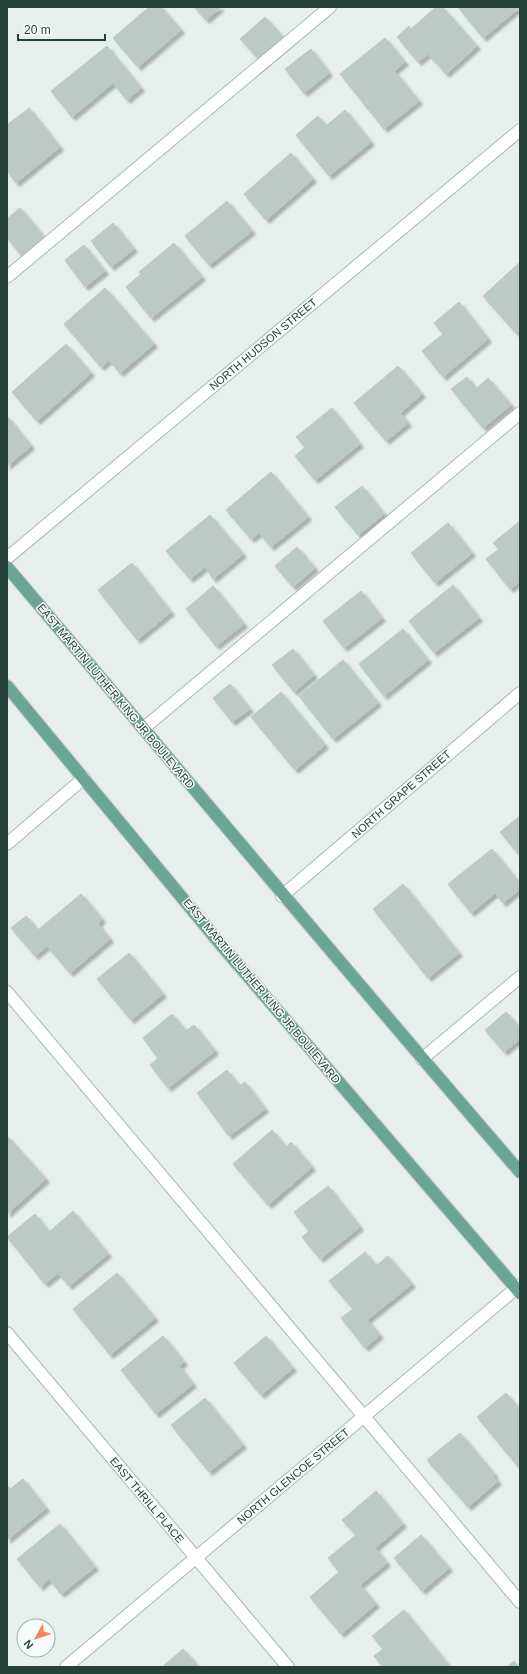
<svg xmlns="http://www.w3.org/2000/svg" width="527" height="1674" viewBox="0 0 527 1674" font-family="Arial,sans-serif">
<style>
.building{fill:#bbcac4;stroke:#b8c9c2;filter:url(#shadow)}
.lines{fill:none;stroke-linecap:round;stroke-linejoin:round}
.minor-casing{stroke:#a8b8b2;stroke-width:14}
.major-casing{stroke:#c2cac8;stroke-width:14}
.minor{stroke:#fff;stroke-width:12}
.major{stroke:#6aa596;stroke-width:12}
.labels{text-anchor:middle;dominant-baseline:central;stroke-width:3;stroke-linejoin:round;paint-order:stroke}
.street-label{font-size:11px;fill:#24423a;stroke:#f7fbf9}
</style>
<defs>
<filter id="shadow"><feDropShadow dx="3.5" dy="3.5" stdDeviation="1" flood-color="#0004"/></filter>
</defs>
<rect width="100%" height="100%" fill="#e6efeb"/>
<g class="building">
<polygon points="149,7 161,7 181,30 138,67 113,38"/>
<polygon points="194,7 221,7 206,20"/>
<polygon points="436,7 442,7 477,46 446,74 428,54 418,62 397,37 409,26 411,29"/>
<polygon points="458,7 520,7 483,38"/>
<polygon points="265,17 283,37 258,58 240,39"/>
<polygon points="385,38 405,62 394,71 419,101 384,129 340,74"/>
<polygon points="107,46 141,88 127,100 113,83 72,117 51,91"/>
<polygon points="311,49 329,73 304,93 285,69"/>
<polygon points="29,108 60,147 16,183 7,171 7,125"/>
<polygon points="345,110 371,142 329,176 296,135 318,116 326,126"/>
<polygon points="291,153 313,179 266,220 244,194"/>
<polygon points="227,201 252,231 209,265 185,236"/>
<polygon points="20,208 45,238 22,256 7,238 7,219"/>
<polygon points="113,223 134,249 111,267 91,241"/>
<polygon points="174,243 202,277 151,318 126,287 141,274 139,272"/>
<polygon points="84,245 105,271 85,287 65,260"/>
<polygon points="520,262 520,330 516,333 483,296"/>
<polygon points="105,288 154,344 120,373 109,360 101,367 64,324"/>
<polygon points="459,302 488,339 443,377 422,351 443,334 434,323"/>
<polygon points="66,344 91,373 37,421 12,392"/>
<polygon points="398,366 422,394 400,413 408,423 386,441 354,403"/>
<polygon points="467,377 476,389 488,378 511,405 483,428 451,389"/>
<polygon points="332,408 360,444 315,480 295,456 305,447 296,437"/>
<polygon points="7,416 31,446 7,466"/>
<polygon points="271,472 308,517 271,547 259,533 251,539 226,510"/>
<polygon points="362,486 384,514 358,535 335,507"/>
<polygon points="210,515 243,554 213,579 205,567 190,579 166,551"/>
<polygon points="520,521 520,581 510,589 486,559 499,549 493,543"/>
<polygon points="448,523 472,553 435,583 411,553"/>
<polygon points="297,547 315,568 293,587 275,566"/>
<polygon points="132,563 171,612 137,640 98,590"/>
<polygon points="453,585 479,618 434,653 409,621"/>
<polygon points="213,586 244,624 216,646 186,609"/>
<polygon points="361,591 382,618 344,648 323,621"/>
<polygon points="403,629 428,660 384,696 359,664"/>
<polygon points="293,649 314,675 294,692 272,665"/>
<polygon points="343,660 378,703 333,739 299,696"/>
<polygon points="230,684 250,709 232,722 213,698"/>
<polygon points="281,692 325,745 295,770 251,717"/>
<polygon points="520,816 520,856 500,832"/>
<polygon points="492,849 520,884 520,889 503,903 495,893 471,913 448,884"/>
<polygon points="403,884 459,953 428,978 373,909"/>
<polygon points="81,894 102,919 98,924 110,939 70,973 47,946 35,956 11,928 26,916 38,930"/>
<polygon points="129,953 163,994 131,1020 97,979"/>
<polygon points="506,1012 520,1028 520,1039 504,1052 485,1030"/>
<polygon points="172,1014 186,1031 194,1025 215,1051 168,1088 150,1065 158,1058 143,1038"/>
<polygon points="227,1070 239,1086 245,1082 265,1109 229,1136 197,1093"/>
<polygon points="272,1130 286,1147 291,1142 312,1167 268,1205 233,1164"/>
<polygon points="7,1136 46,1179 7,1214"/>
<polygon points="328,1186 360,1227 320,1259 302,1237 309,1231 294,1212"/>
<polygon points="73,1211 108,1254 69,1286 58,1273 45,1284 7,1237 35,1214 49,1232"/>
<polygon points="365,1252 376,1266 388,1256 412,1284 367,1320 380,1335 365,1348 341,1318 353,1309 329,1281"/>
<polygon points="117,1273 155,1318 110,1355 73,1309"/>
<polygon points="163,1336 184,1362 179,1366 193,1384 156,1414 121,1370"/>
<polygon points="266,1336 293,1368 261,1395 234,1363"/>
<polygon points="506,1393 520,1410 520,1469 477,1417"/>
<polygon points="205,1398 243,1445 209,1472 171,1425"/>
<polygon points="460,1433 495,1475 493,1476 498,1481 468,1507 427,1460"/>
<polygon points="23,1479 46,1508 7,1540 7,1485 10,1489"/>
<polygon points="376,1491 403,1524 375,1548 387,1563 360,1585 376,1604 341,1634 310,1597 339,1572 328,1558 356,1535 342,1520"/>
<polygon points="60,1524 95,1567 61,1594 49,1579 40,1587 17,1559"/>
<polygon points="421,1535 449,1568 422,1591 394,1558"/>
<polygon points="404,1610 450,1667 383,1667 374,1656 383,1649 372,1636"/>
<polygon points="183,1649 199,1667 162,1667"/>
<polygon points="514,1661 519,1667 507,1667"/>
</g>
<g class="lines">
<defs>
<g id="minor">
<polyline points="7,277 330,7"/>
<polyline points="7,558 520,130"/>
<polyline points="144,728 520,413"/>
<polyline points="7,844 84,778"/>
<polyline points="282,896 520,693"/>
<polyline points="7,992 520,1602"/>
<polyline points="422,1059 520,977"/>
<polyline points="7,1333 288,1667"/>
<polyline points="66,1667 520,1285"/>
</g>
<g id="major">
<path d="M7,567C178,769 347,972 520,1172"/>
<polyline points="7,686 222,946 520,1293"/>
</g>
</defs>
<use href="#minor" class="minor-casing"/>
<use href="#major" class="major-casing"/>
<use href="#minor" class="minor"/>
<use href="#major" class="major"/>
</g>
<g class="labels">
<g class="street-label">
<text transform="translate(263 344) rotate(-40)">NORTH HUDSON STREET</text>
<text transform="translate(116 696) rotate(50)">EAST MARTIN LUTHER KING JR BOULEVARD</text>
<text transform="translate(401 794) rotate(-41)">NORTH GRAPE STREET</text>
<text transform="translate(262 991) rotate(50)">EAST MARTIN LUTHER KING JR BOULEVARD</text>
<text transform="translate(293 1476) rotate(-40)">NORTH GLENCOE STREET</text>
<text transform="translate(147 1500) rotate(50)">EAST THRILL PLACE</text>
</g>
</g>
<rect width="527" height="1674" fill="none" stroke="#24423a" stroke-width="16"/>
<g transform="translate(36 1638) rotate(230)"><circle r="19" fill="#f7fbf9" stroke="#a3b1ad"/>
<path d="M0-3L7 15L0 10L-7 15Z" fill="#f4845f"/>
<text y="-6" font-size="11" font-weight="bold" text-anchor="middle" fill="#24423a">N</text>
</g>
<path d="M18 34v6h87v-6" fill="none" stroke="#24423a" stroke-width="2"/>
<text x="24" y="34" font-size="12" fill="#24423a" stroke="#f7fbf9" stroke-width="3" paint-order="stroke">20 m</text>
</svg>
